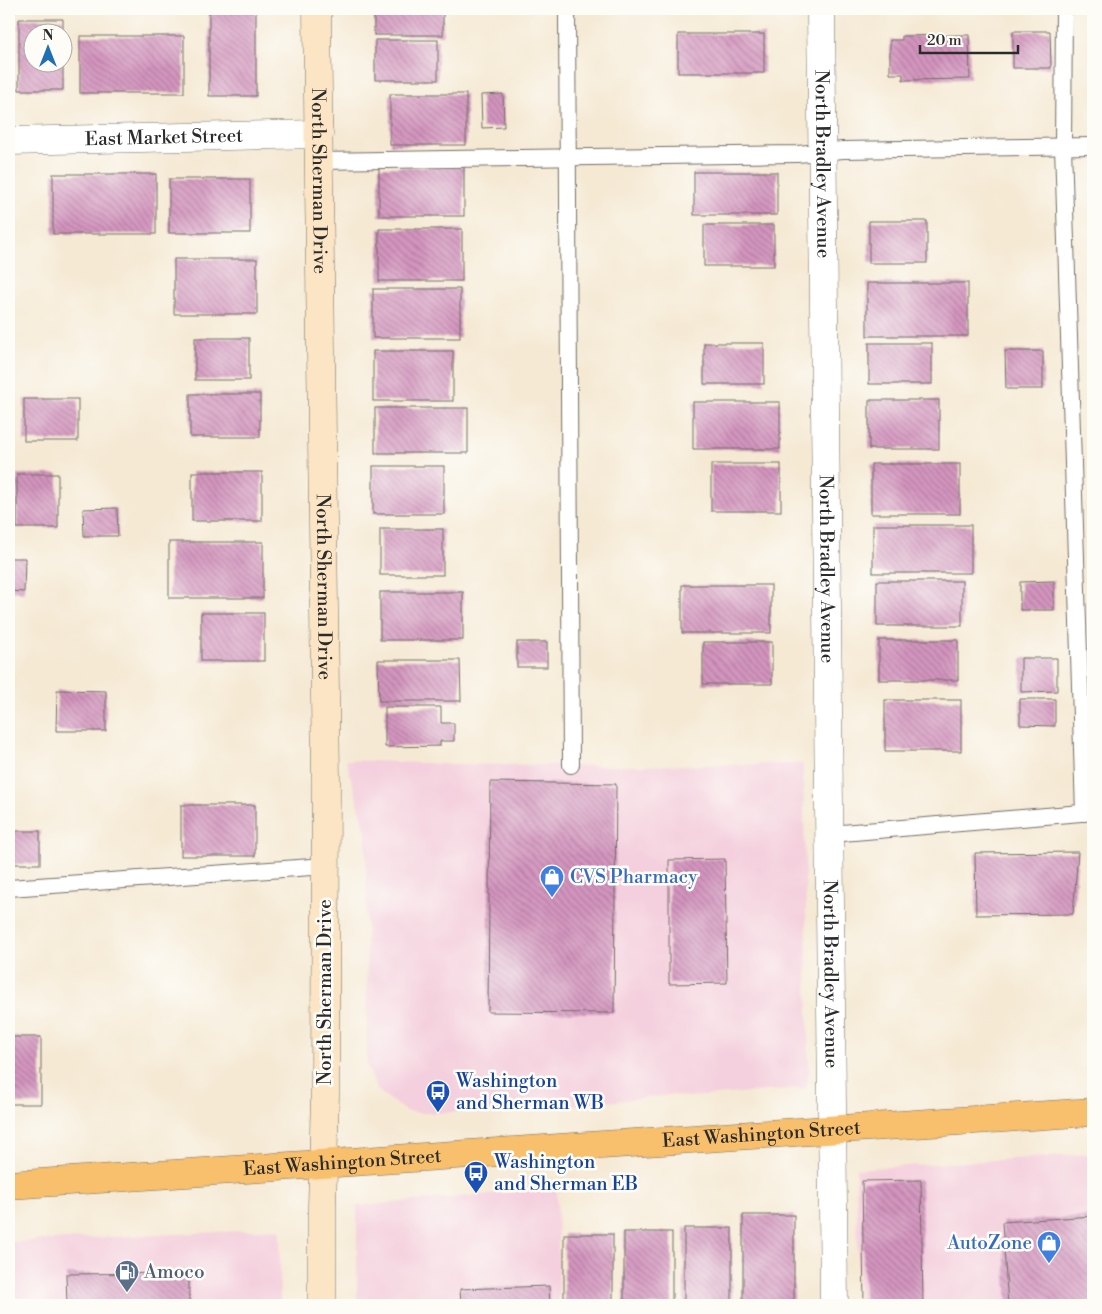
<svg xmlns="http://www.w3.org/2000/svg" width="1102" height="1314" viewBox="0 0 1102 1314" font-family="'Libre Bodoni',serif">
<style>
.built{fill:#f4cfdd}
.building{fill:url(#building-back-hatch)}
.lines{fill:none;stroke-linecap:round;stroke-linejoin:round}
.lane-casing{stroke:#726e66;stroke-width:18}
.street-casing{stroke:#726e66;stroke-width:29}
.secondary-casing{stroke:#726e66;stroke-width:29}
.primary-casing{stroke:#726e66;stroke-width:29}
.lane{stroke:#fff;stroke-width:16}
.street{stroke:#fff;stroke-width:28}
.secondary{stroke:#fce5c4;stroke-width:28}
.primary{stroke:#f8bf6c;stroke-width:28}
.labels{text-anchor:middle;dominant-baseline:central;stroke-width:5;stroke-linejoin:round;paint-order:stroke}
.street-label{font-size:19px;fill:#2b2b2b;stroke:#fdfcf7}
.shop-label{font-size:19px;fill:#366cbe;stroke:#fdfcf7;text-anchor:start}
.transit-label{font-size:19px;fill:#164399;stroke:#fdfcf7;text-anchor:start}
.service-label{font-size:19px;fill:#4e5e75;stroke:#fdfcf7;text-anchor:start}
</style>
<defs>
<pattern id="building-back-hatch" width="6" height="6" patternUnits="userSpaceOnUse" patternTransform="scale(1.25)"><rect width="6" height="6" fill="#d495bf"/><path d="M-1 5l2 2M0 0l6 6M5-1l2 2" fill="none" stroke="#ac7a9b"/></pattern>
</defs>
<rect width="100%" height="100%" fill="#fdfcf7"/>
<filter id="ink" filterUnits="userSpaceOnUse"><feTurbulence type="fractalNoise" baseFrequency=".02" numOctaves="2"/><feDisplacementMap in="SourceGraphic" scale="10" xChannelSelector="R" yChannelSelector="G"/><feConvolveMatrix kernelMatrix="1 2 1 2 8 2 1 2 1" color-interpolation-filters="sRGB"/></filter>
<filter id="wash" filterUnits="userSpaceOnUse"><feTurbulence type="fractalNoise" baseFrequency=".0096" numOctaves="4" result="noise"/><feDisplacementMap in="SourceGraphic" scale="20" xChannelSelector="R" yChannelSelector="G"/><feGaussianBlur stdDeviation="1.12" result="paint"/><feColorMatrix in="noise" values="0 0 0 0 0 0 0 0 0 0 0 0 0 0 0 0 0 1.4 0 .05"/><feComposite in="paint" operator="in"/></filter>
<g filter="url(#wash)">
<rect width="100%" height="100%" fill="#f5e9d4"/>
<g class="built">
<polygon points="346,760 446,764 624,766 803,764 809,1072 806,1088 689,1097 671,1095 581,1105 438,1113 421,1113 405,1111 377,1090 367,1065 366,831"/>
<polygon points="1093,1154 1093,1305 859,1305 856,1169"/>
<polygon points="557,1188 559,1305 357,1305 357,1206"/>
<polygon points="280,1229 280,1305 9,1305 9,1242"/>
</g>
<g id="blocks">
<g class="building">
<rect x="209" y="9" width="47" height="87"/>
<rect x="374" y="9" width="69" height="26"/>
<polygon points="19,19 63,19 63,32 32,32 32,62 63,62 63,90 19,90"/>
<polygon points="1013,31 1050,31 1051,68 1013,68"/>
<rect x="678" y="34" width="86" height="39"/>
<polygon points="969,35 970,79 903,80 903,74 890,74 890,40 902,40 902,36"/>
<rect x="80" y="36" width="104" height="57"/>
<rect x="375" y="40" width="63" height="40"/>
<rect x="390" y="94" width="76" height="51"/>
<polygon points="503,94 504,127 482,128 481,95"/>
<rect x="379" y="167" width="85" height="49"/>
<rect x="694" y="172" width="83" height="43"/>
<rect x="53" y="174" width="103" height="60"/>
<rect x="169" y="179" width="81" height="54"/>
<rect x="869" y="221" width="58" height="42"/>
<rect x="704" y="225" width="70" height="41"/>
<rect x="379" y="229" width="83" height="52"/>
<rect x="174" y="259" width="83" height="55"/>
<rect x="867" y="283" width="101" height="53"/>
<rect x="373" y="289" width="87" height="49"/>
<polygon points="1089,303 1093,303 1093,338 1090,338"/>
<rect x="195" y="338" width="54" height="42"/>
<rect x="704" y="343" width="60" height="41"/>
<rect x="869" y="343" width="63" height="41"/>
<rect x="373" y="351" width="80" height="50"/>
<polygon points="1005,351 1043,351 1043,389 1006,389"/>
<rect x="190" y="394" width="70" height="43"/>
<rect x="24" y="399" width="54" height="42"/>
<rect x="869" y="400" width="70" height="49"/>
<rect x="693" y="402" width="87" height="47"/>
<rect x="375" y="408" width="93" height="45"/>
<rect x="711" y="464" width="70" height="47"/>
<rect x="871" y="464" width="89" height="50"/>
<rect x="373" y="466" width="71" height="48"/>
<rect x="192" y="472" width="70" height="49"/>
<rect x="17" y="474" width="41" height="54"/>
<polygon points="117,508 118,536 84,536 83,509"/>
<rect x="873" y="525" width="98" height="48"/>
<rect x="380" y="529" width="63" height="46"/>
<rect x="169" y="542" width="94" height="56"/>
<polygon points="9,558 25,558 24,592 9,591"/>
<rect x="877" y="581" width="85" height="45"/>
<polygon points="1054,581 1054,610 1020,610 1020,582"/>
<rect x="682" y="585" width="89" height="48"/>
<rect x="380" y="592" width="83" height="48"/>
<rect x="201" y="613" width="63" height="48"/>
<rect x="879" y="640" width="79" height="40"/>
<rect x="517" y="642" width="30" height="25"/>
<rect x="703" y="642" width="69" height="42"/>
<polygon points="1021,658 1057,658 1057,691 1021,692"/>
<polygon points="378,660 460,660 461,701 379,701"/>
<rect x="1086" y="678" width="7" height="33"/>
<polygon points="57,690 106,691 106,731 56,731"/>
<polygon points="1020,699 1055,699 1055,726 1020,725"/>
<rect x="885" y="700" width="76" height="51"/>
<polygon points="385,707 441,707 441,723 454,723 454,741 440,741 440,746 385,747"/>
<polygon points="490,782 616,784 614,1013 488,1012"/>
<rect x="181" y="805" width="74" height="51"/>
<rect x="9" y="831" width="31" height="33"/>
<polygon points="1078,852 1073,914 976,915 975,853"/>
<polygon points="725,859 727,983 669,984 669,860"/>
<rect x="9" y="1037" width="32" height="67"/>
<polygon points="921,1180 923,1305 864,1305 862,1181"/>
<rect x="743" y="1215" width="51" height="90"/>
<polygon points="1093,1216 1093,1305 1008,1305 1002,1222"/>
<rect x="684" y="1228" width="48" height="77"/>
<rect x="624" y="1232" width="48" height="73"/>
<rect x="564" y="1234" width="49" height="71"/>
<polygon points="189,1273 189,1305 67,1305 66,1274"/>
<polygon points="549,1286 550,1305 461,1305 460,1289"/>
</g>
</g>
</g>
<g filter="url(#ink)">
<use href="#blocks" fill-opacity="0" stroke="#726e66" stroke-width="1"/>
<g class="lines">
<defs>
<g id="lane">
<polyline points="567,9 571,765"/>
<polyline points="1064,9 1063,146 1084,813"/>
<polyline points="319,161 797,154 843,150 1093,146"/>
<polyline points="830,834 1093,812"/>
<polyline points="9,888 326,866"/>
</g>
<g id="street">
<path id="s1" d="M821,9L834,1305"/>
<path id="s2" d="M9,141L319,134"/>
</g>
<g id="secondary">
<path id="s3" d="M317,9L326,780L325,1095L322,1207V1305"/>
</g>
<g id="primary">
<path id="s4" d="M9,1185L1093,1112"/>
</g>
</defs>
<use href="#lane" class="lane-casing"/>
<use href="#street" class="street-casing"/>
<use href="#secondary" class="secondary-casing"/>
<use href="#primary" class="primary-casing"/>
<use href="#lane" class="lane"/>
<use href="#street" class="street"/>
<use href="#secondary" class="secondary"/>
<use href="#primary" class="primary"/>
</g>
</g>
<defs>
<symbol id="shop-pin" viewBox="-11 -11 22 30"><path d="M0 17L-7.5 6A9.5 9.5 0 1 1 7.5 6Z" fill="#3f7fe0" stroke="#fdfcf7"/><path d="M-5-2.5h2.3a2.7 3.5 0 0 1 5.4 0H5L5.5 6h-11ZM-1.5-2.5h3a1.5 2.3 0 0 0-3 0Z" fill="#fff"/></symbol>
<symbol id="bus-pin" viewBox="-11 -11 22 30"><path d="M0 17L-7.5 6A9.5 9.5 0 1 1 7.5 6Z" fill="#1a4fb4" stroke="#fdfcf7"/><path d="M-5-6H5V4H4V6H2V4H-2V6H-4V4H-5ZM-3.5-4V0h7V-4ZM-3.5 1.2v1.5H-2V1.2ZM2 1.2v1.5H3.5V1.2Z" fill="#fff"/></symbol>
<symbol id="fuel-pin" viewBox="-11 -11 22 30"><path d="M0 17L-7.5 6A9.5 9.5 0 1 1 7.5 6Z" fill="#5c6f8a" stroke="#fdfcf7"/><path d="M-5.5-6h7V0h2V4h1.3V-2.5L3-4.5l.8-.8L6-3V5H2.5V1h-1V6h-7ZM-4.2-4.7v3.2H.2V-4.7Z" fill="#fff"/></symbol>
</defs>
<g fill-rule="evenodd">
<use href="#shop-pin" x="538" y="863" width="28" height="38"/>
<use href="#bus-pin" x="424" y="1078" width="28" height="38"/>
<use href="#bus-pin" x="462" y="1159" width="28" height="38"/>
<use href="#shop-pin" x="1035" y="1229" width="28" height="38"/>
<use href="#fuel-pin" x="113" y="1258" width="28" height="38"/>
</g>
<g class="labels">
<g class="street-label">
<text stroke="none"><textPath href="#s2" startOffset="155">East Market Street</textPath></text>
<text stroke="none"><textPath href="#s1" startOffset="155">North Bradley Avenue</textPath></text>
<text stroke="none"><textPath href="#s3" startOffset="172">North Sherman Drive</textPath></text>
<text stroke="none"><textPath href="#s1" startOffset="560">North Bradley Avenue</textPath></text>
<text stroke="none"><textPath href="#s3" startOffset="578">North Sherman Drive</textPath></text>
<text stroke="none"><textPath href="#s1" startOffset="965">North Bradley Avenue</textPath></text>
<text transform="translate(325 992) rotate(-90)">North Sherman Drive</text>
<text stroke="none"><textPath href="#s4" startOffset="754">East Washington Street</textPath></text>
<text stroke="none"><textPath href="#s4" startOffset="334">East Washington Street</textPath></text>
</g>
<g class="shop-label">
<text x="570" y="877">CVS Pharmacy</text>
<text x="1032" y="1243" text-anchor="end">AutoZone</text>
</g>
<g class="transit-label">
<text x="456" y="1081">Washington<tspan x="456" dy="22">and Sherman WB</tspan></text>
<text x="494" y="1162">Washington<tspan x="494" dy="22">and Sherman EB</tspan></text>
</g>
<g class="service-label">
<text x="144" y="1272">Amoco</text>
</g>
</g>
<rect width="1102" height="1314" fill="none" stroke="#fdfcf7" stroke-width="30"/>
<g transform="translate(48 48)"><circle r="24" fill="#fdfcf7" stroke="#a9a8a5"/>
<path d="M0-4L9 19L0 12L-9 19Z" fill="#1f6fb2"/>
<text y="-8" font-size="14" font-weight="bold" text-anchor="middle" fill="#2b2b2b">N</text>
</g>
<path d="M920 45v8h98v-8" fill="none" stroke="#2b2b2b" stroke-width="2.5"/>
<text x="927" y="45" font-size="15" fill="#2b2b2b" stroke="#fdfcf7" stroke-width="4" paint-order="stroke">20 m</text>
</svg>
